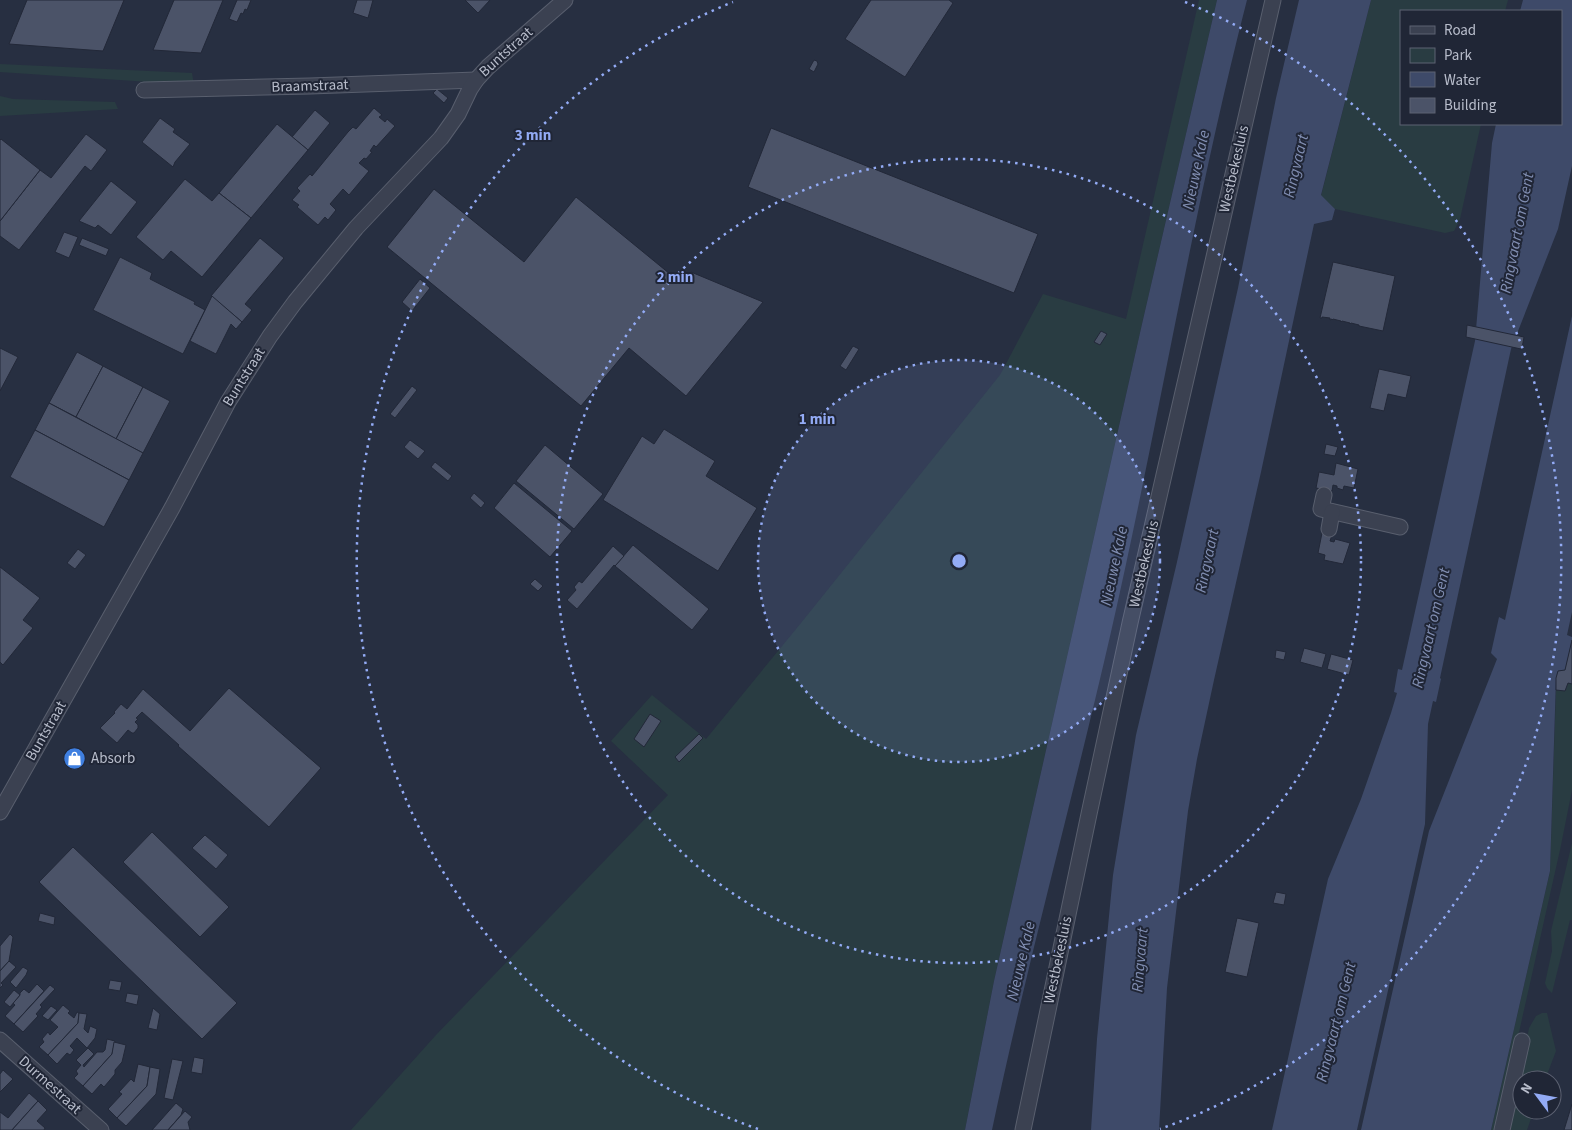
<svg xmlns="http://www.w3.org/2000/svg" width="1572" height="1130" viewBox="0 0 1572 1130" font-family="'Source Sans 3',sans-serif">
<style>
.green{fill:#293c42}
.water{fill:#3e4a69}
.building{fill:#4b5368;stroke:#222838}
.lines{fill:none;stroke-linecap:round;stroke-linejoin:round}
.street-casing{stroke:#595f6e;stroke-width:17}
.street{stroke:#3b4151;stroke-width:15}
.ring{fill:none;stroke:#93abf5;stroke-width:2.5;stroke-dasharray:2.5 5}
.labels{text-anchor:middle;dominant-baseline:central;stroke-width:4;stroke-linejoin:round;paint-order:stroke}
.street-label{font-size:15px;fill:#b8bdcb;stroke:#202636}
.poi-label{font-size:15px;fill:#b8bdcb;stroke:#202636;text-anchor:start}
.water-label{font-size:16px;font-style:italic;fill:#818eb2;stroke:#202636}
.centre{fill:#93abf5;stroke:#202636;stroke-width:2.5}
.ring-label{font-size:15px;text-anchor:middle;font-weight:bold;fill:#93abf5;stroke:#202636;stroke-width:4;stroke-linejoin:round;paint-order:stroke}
</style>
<rect width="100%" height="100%" fill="#272f41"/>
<g class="green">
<polygon points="1199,0 1217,0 1142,324 994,981 965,1130 351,1130 436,1035 668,795 611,741 652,695 706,739 801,623 1000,375 1043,294 1126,319"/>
<polygon points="1371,0 1508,0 1505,11 1401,11 1401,124 1481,124 1460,219 1454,231 1445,233 1335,209 1321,196"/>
<polygon points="0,64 192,73 194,85 0,72"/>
<polygon points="0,96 13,99 115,102 118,109 0,116"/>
<polygon points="1568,683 1572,684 1572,790 1560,850 1497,1130 1491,1130 1550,871 1556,690 1565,691"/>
<polygon points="1572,843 1572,920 1570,920 1552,993 1547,988 1545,983 1552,951 1551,931"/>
<polygon points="1542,1013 1547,1013 1556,1051 1545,1080 1522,1080 1522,1110 1534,1110 1527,1130 1511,1130 1510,1119 1529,1028 1536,1016"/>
</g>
<g class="water">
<path d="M1217,0H1247C1193,209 1159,422 1111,632C1073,798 1027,963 992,1130H965L994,981L1142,324Z"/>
<polygon points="1299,0 1371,0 1321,195 1335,209 1332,220 1314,224 1261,472 1214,680 1197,759 1188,811 1167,988 1159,1130 1091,1130 1097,1039 1113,875 1136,735 1177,562 1238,288 1276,98"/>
<polygon points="1523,0 1572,0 1572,166 1558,229 1511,349 1440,678 1441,679 1436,702 1433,701 1428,724 1425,824 1357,1130 1272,1130 1328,879 1361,799 1391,713 1397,693 1394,692 1398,669 1402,670 1475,341 1492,143 1496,124 1561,124 1561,11 1520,11"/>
<polygon points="1572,316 1572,612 1567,635 1572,637 1572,640 1565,670 1558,671 1556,678 1550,871 1491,1130 1361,1130 1429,831 1497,659 1491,653 1499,617 1505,620"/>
</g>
<g class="building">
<polygon points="27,0 124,0 103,51 9,44"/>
<polygon points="174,0 223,0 201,53 153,50"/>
<polygon points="237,0 251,0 247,10 245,9 243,14 241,13 237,22 229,19"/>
<polygon points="357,0 373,0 368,18 353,13"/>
<polygon points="465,0 490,0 478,13"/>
<polygon points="871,0 949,0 953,3 905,77 845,39"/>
<polygon points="814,60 817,61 818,64 814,72 809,69"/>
<polygon points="437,89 448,98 444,103 433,93"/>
<polygon points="374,108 382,115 379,117 385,122 387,119 395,126 376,147 374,145 370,151 372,152 366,159 364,158 359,163 369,171 349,195 343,189 330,204 336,210 328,220 325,217 318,225 297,207 299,205 292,200 300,191 297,188 310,174 312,176 348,132 353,127 356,129"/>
<polygon points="315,110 330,123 308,150 292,137"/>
<polygon points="160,118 175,129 173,132 190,144 175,162 173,167 142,142"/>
<polygon points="277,124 308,150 251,218 219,193"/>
<polygon points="771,128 1038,234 1014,293 748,187"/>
<polygon points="86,134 107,150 91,171 85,166 19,250 0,236 0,221 40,170 51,178"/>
<polygon points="1,139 40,170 0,221 0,140"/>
<polygon points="185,179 212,201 219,193 251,218 202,277 171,251 163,260 136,237"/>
<polygon points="111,181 137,202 111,235 98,225 95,228 79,221"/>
<polygon points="434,189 524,262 576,197 681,283 691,272 763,302 686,396 629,348 581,406 387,247"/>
<polygon points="64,232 78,237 69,258 55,252"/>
<polygon points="82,238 109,249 106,256 79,245"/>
<polygon points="260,238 284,258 245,304 252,310 242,322 211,296"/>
<polygon points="120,257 152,273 150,279 195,302 194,304 205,310 183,354 93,310"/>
<polygon points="1333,262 1395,276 1383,331 1359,326 1359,325 1351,323 1350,324 1350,323 1342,321 1341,322 1341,321 1333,319 1332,320 1332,319 1330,320 1330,318 1322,317 1322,318 1320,318"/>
<polygon points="420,279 430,288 412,311 402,302"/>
<polygon points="212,296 242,322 236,329 231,324 216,354 190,341"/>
<polygon points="1467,325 1524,337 1522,348 1521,349 1466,337"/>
<polygon points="1101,331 1107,334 1100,345 1094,342"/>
<polygon points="853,346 859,349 846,370 840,366"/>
<polygon points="0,348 18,357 0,391"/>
<polygon points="77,352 103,366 76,417 49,403"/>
<polygon points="103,366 143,387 116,439 76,417"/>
<polygon points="1379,369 1411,376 1406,398 1388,394 1384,411 1370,408"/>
<polygon points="412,386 417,390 395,418 390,414"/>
<polygon points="143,387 170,401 143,453 116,439"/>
<polygon points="49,403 143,453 129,480 35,430"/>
<polygon points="664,429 715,461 706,476 757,508 718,571 603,500 642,436 654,444"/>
<polygon points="35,430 129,480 104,527 10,477"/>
<polygon points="410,440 425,451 418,459 404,447"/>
<polygon points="1326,444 1338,447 1335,456 1324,454"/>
<polygon points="545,445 603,494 574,529 516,481"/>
<polygon points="435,462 452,476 448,481 431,467"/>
<polygon points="1336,463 1358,469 1354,488 1344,486 1343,490 1337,488 1337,486 1333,485 1332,491 1316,488 1319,472 1334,475"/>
<polygon points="514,483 572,531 550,557 494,508"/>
<polygon points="474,493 485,503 481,508 470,498"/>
<polygon points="1322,533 1332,535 1330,541 1334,542 1335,539 1350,543 1343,564 1324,560 1325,555 1318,553"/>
<polygon points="633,545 709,609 692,630 615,566"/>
<polygon points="613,546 624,556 615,566 614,565 577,609 567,600 576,590 574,587 579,581 582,583"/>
<polygon points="78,549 86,555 75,569 67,563"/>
<polygon points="0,567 40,598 23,620 33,628 3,665 0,662"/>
<polygon points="535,579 543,586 538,591 530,584"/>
<polygon points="1572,640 1572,684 1568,683 1565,691 1556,690 1556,678 1558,671 1565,670"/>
<polygon points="1304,648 1326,654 1322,668 1300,662"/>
<polygon points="1276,650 1286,652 1284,660 1275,658"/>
<polygon points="1331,654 1353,660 1349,675 1327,669"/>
<polygon points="229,688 321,768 269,827 178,746 179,745 142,712 136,718 138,719 135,722 138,725 138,728 134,733 132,733 128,730 117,743 100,728 115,713 114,712 121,704 127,709 143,689 190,731"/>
<polygon points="650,714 661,721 644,747 634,739"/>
<polygon points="699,734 703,738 679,762 675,757"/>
<polygon points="152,832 229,907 200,937 123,862"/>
<polygon points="205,835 228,855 216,869 192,848"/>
<polygon points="73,847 237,1003 202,1039 39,882"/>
<polygon points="1276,892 1286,894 1284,905 1273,903"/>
<polygon points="40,913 55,917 54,925 38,921"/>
<polygon points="1237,918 1259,923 1247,977 1225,972"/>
<polygon points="10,934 13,937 9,961 0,971 0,946"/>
<polygon points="9,961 16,967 1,983 3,985 0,988 0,971"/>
<polygon points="23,967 28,970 26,975 16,988 10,982"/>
<polygon points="110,980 122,982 120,991 108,989"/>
<polygon points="37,984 44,991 14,1024 5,1016 15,1005 13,1003 20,995 20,993 24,989 29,993"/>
<polygon points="50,985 55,989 40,1005 42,1007 36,1014 38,1016 23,1032 14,1024"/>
<polygon points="14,990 20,995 10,1007 4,1002"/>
<polygon points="127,993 139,995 137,1005 125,1002"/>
<polygon points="63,1005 70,1011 68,1013 74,1018 77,1012 79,1013 78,1023 48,1055 39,1047 44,1042 42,1039 48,1032 50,1035 58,1027 50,1020"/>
<polygon points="51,1006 57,1010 48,1020 42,1016"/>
<polygon points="153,1008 160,1014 157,1030 148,1028"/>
<polygon points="79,1013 87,1014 84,1029 88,1033 90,1026 97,1029 95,1038 87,1048 77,1038 70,1046 74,1050 70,1055 67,1053 57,1064 48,1055 78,1023"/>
<polygon points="107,1039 115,1041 112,1054 83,1086 74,1078 78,1074 76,1071 81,1065 76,1060 88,1048 94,1054 83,1065 84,1067 97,1052 103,1052 105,1050"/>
<polygon points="114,1042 126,1045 122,1062 115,1070 115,1074 104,1087 101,1084 92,1094 83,1086 112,1054"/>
<polygon points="194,1057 204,1059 202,1074 191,1072"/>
<polygon points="172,1059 183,1061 173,1100 164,1098"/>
<polygon points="138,1064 150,1067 147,1086 117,1118 108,1109 122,1094 119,1092 131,1079 134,1082"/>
<polygon points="150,1067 160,1069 156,1094 126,1126 117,1118 147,1086"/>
<polygon points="3,1070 13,1079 0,1092 0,1074"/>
<polygon points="29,1093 38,1101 12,1130 0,1130 0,1112 8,1118"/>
<polygon points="38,1101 47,1110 37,1121 45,1128 44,1130 12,1130"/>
<polygon points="176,1103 183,1109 181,1115 168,1130 152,1130"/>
<polygon points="1572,1104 1572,1130 1564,1130"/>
<polygon points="185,1111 192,1117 188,1122 190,1130 168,1130"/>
</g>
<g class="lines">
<defs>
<g id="street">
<polyline points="144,90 310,86 476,80"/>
<polyline points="1324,495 1321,509 1400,527"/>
<polyline points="1329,529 1332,512"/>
<polyline points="0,812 172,508 228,402 270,336 295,302 356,228 441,138 458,114 470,89 476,80 488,67 565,0"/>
<polyline points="0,1040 101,1130"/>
<polyline points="1023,1130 1089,814 1130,623 1273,0"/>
<polyline points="1502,1130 1522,1041"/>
</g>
</defs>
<use href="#street" class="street-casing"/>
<use href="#street" class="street"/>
</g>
<circle cx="959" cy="561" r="201" fill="#93abf5" fill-opacity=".12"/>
<g class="ring">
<circle cx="959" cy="561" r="201"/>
<circle cx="959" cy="561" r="402"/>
<path d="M758 1129A603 603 0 0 1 733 2M1185 2A603 603 0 0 1 1160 1129"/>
</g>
<defs>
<symbol id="shop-disc" viewBox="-11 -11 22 22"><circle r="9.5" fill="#3f7fe0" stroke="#202636"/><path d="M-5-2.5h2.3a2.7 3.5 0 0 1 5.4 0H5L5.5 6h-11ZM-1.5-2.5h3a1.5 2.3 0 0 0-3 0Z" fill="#fff"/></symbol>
</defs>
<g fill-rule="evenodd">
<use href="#shop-disc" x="62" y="746" width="25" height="25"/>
</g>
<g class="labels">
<g class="street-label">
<text transform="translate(506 52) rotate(-42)">Buntstraat</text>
<text transform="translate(310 86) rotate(-2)">Braamstraat</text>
<text transform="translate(1234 169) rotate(-77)">Westbekesluis</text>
<text transform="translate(244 377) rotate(-58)">Buntstraat</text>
<text transform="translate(1144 564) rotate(-77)">Westbekesluis</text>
<text transform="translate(46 731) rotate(-60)">Buntstraat</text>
<text transform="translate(1058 960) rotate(-78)">Westbekesluis</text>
<text transform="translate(50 1085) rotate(42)">Durmestraat</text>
</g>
<g class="poi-label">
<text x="91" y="758">Absorb</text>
</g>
<g class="water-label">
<text transform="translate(1296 166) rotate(-77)">Ringvaart</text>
<text transform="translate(1196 170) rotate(-78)">Nieuwe Kale</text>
<text transform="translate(1517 233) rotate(-79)">Ringvaart om Gent</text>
<text transform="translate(1207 561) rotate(-78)">Ringvaart</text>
<text transform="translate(1114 566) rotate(-78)">Nieuwe Kale</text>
<text transform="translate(1431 628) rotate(-77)">Ringvaart om Gent</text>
<text transform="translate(1140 960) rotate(-85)">Ringvaart</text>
<text transform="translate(1021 961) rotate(-77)">Nieuwe Kale</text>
<text transform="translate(1336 1022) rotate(-76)">Ringvaart om Gent</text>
</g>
</g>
<circle cx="959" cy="561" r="8" class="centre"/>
<g class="ring-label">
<text x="533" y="140">3 min</text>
<text x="675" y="282">2 min</text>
<text x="817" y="424">1 min</text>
</g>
<rect x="1400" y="10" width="162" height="115" fill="#202636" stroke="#5d6272"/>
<rect x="1410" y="26" width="25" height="8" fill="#3b4151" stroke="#5d6272"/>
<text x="1444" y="35" font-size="15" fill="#b8bdcb">Road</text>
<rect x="1410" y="48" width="25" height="15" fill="#293c42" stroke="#5d6272"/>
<text x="1444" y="60" font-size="15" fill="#b8bdcb">Park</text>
<rect x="1410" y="72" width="25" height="15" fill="#3e4a69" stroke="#5d6272"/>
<text x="1444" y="85" font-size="15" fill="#b8bdcb">Water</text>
<rect x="1410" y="98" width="25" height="15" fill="#4b5368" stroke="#5d6272"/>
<text x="1444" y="110" font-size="15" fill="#b8bdcb">Building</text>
<g transform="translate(1537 1095) rotate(302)"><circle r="24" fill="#202636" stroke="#5d6272"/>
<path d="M0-4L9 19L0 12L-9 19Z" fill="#93abf5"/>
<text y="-8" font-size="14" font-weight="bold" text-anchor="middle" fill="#b8bdcb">N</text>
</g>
</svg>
